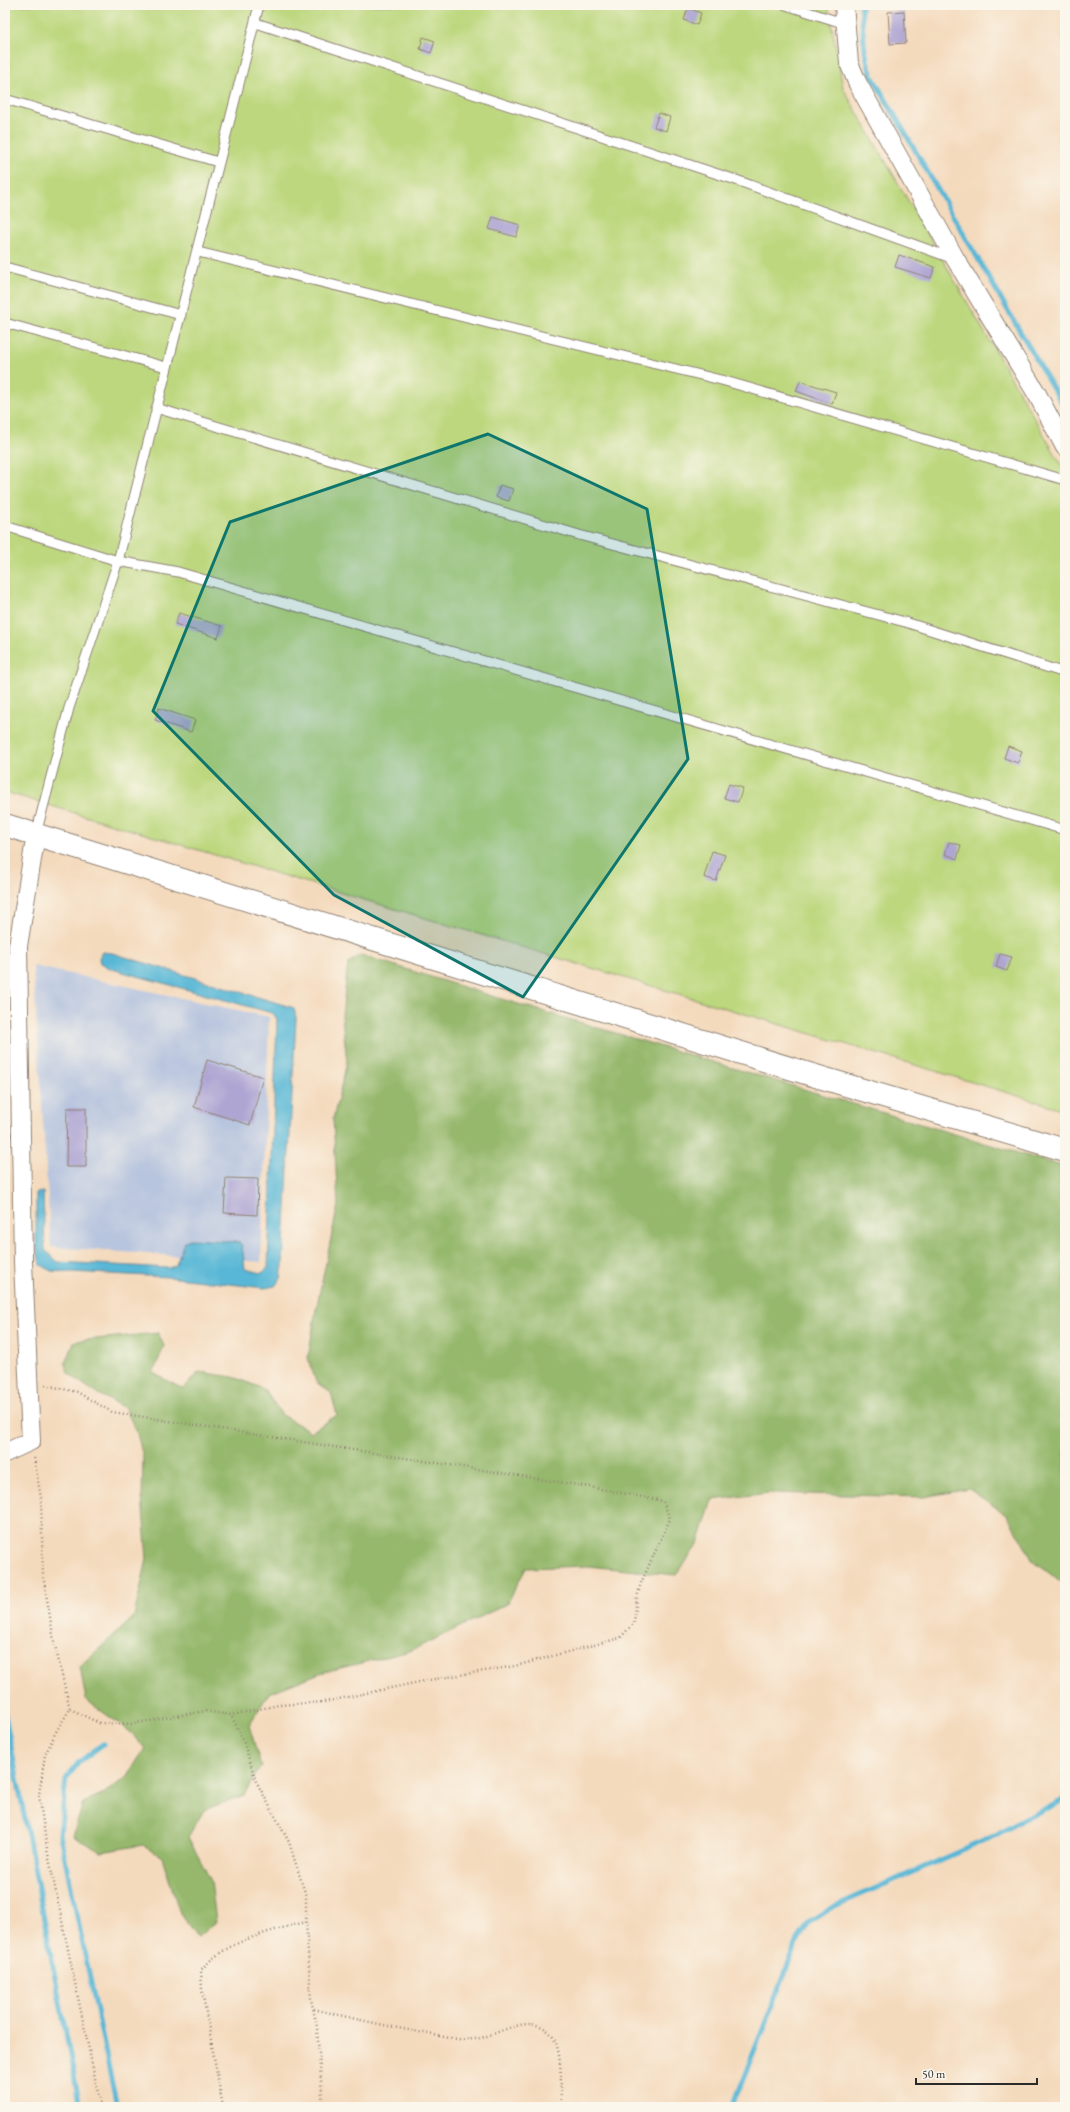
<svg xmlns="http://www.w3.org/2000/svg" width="1070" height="2112" viewBox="0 0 1070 2112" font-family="'EB Garamond',serif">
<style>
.industrial{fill:#b8c5de}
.green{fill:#bcd77d;stroke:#748154}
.forest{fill:#95b86c;stroke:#60724c}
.water{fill:#58b7d6;stroke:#427180}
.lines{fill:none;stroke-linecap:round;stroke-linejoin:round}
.stream{stroke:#58b7d6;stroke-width:5}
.building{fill:#aea5d3}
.service-casing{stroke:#908274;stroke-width:11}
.minor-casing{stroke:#908274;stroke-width:20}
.trunk-casing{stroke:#908274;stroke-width:24}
.path{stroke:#908274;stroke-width:2.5;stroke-dasharray:1 3;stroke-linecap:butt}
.service{stroke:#fff;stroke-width:9}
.minor{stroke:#fff;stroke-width:18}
.trunk{stroke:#fff;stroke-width:22}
.marked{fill:#0f766e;fill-opacity:0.2;stroke:#0f766e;stroke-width:3;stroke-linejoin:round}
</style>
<rect width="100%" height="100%" fill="#fbf7ec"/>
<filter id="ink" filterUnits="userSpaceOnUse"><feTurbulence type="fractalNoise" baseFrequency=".025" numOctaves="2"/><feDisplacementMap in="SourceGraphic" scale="8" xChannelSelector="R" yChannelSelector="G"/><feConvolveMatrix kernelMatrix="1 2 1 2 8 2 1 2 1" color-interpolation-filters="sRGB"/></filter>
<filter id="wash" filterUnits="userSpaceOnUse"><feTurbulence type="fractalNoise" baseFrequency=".012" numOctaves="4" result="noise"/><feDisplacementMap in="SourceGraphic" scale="16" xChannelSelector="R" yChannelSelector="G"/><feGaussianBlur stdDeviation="0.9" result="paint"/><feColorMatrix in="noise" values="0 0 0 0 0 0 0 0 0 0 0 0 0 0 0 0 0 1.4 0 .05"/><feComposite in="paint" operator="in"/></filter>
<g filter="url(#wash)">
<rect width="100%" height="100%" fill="#f4dabd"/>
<polygon class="industrial" points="33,966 269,1017 261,1262 51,1247"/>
<polygon class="green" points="5,5 828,5 843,88 1065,471 1065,1110 5,792"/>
<polygon class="forest" points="361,955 498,998 1065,1167 1065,1585 1033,1561 1007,1515 969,1489 923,1497 769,1493 712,1500 698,1544 676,1575 588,1566 526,1568 507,1604 410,1651 320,1673 269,1693 249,1725 261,1766 244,1795 204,1810 188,1837 211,1881 216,1922 197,1937 180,1913 162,1857 143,1845 101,1852 73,1836 83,1803 100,1796 127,1777 145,1748 132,1733 86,1700 80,1666 134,1617 147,1559 142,1497 143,1457 137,1433 125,1408 93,1391 68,1373 65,1364 75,1341 158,1333 164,1346 153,1373 183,1389 199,1372 233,1377 264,1389 282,1415 311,1432 337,1415 331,1393 316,1382 308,1358 316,1310 338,1205 333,1119 347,1062 342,1016 348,963"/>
<polygon class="water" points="102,952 112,953 294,1008 296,1018 283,1265 281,1278 275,1286 265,1288 168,1277 51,1271 40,1264 36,1245 36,1193 43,1192 45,1250 58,1262 170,1268 176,1265 184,1242 190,1239 239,1242 242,1246 245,1269 262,1273 268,1268 277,1019 272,1013 112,969 100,963 99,958"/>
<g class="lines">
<g class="stream">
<path d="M861,5C863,30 863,53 872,76L1065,409"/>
<polyline points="5,1715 80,2107"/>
<polyline points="103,1744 79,1762 66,1779 60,1835 117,2107"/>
<polyline points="732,2107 798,1940 810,1922 835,1906 984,1841 1065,1798"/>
</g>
</g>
<g id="blocks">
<g class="building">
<polygon points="688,8 701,13 697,25 684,20"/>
<polygon points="904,11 906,43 890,44 888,12"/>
<polygon points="423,37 435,41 431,53 420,49"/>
<polygon points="659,113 670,117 666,131 654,127"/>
<polygon points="493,217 520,225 516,237 489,229"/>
<polygon points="899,255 935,267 931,278 895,267"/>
<polygon points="800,381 836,392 832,404 796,391"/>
<polygon points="500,485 513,489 509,501 496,497"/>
<polygon points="179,613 222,626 218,638 175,624"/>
<polygon points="159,708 195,720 191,732 155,720"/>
<polygon points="1008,746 1022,751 1018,763 1004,758"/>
<polygon points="729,784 743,788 738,802 724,798"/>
<polygon points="949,842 961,845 957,859 945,854"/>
<polygon points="712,851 725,855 716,881 704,877"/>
<polygon points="1000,954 1012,957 1007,971 996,967"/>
<polygon points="207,1060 263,1077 250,1125 194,1107"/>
<polygon points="67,1108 86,1108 86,1167 66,1167"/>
<polygon points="226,1178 258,1179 257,1215 224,1213"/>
</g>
</g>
</g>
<g filter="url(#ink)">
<use href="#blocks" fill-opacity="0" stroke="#908274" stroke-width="1"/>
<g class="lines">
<defs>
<g id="service">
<polyline points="786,5 846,24"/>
<polyline points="256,23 736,180 954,259"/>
<polyline points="5,99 218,162"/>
<polyline points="198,252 725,381 1065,480"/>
<polyline points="5,267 181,315"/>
<polyline points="5,323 166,367"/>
<polyline points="156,408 579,535 905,622 1065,673"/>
<polyline points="5,526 118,561 178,572 1065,830"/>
<polyline points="36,834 69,708 118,561 259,5"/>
</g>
<g id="minor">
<polyline points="844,5 849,63 858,84 956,260 1037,394 1065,447"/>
<polyline points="5,1453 31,1441 23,1262 18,946 36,834"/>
</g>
<polyline id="trunk" points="5,825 809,1074 1065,1150"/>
</defs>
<use href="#service" class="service-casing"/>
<use href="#minor" class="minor-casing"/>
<use href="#trunk" class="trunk-casing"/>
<g class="path">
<polyline points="5,1381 12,1381"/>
<polyline points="45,1385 77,1392 112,1412 590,1487 663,1501 670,1519 641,1583 637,1597 634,1623 620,1638 515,1666 429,1680 324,1702 279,1705 231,1715"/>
<polyline points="34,1458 41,1498 43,1575 54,1641 70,1709 57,1730 45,1755 39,1795 47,1849 101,2107"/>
<polyline points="70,1709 99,1723 131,1724 205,1711 231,1715 243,1740 256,1781 289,1842 306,1896 306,1922 311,1999 317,2027 323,2107"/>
<path d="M314,2009C350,2018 387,2026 424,2033C440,2036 458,2041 475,2039C498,2036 529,2011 550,2033C564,2048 560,2087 561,2107"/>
<path d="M223,2107L202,1990L201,1970C225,1941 270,1931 306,1922"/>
</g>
<use href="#service" class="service"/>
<use href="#minor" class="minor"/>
<use href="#trunk" class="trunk"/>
</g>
</g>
<path class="marked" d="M488,434L647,509L688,759L523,997L334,895L153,711L230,522Z"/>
<rect width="1070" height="2112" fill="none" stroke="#fbf7ec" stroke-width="20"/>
<path d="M916 2078v6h121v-6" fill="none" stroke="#2b2b2b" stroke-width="2"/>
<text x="922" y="2078" font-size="12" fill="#2b2b2b" stroke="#fbf7ec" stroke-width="3" paint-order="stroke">50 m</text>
</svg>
